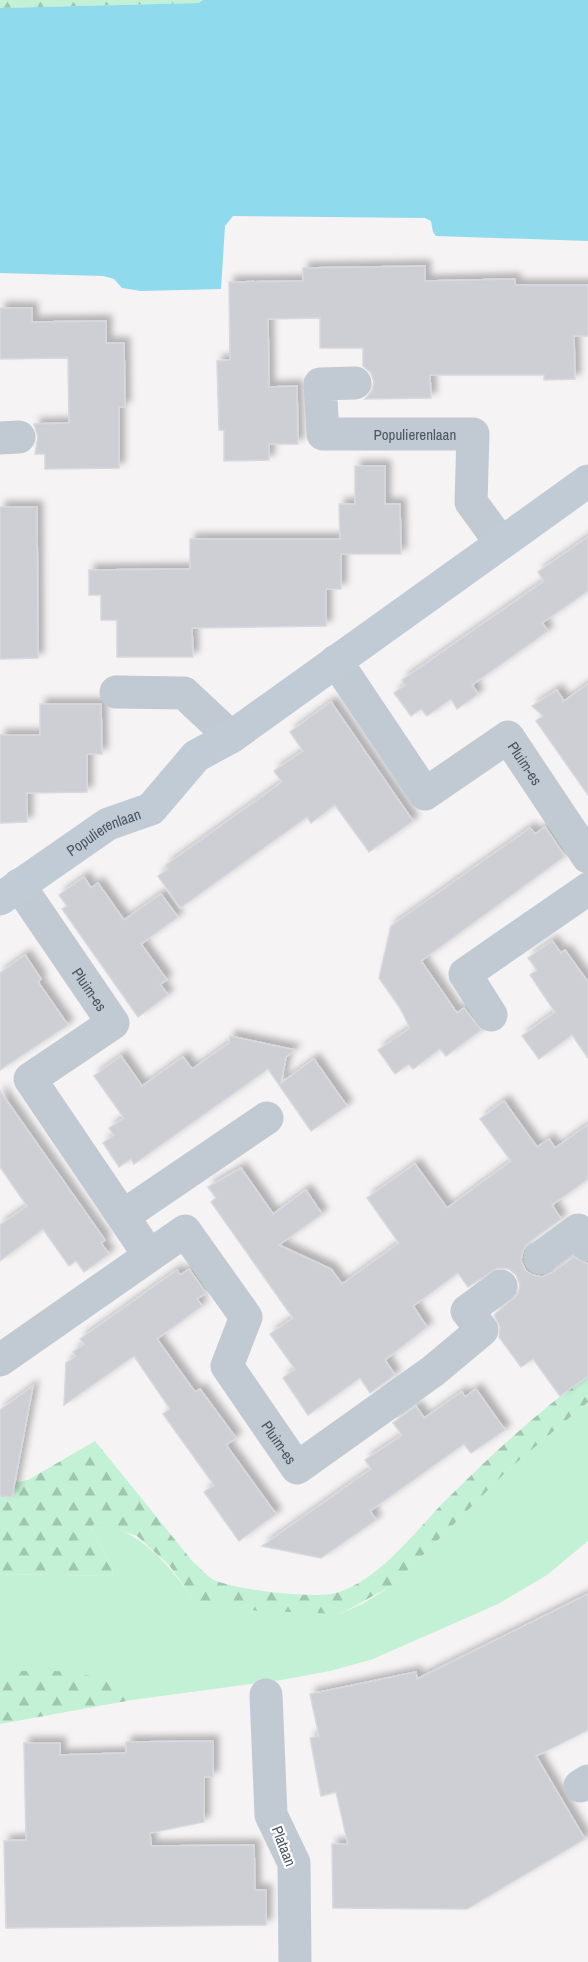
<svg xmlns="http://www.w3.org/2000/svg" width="588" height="1962" viewBox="0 0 588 1962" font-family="'Archivo Narrow',sans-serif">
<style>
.green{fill:#c3f1d5}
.forest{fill:url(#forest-firs)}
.water{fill:#90daee}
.building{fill:#cdcfd5;stroke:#d7d9de;stroke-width:1.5;filter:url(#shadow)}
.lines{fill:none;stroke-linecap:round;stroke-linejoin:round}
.street{stroke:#c1cad2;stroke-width:33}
.secondary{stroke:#c1cbd6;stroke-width:33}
.labels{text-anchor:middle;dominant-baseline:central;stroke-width:4.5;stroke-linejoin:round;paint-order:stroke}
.street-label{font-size:15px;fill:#4a5661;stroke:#fff}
</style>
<defs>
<pattern id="forest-firs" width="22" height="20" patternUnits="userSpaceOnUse" patternTransform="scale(1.5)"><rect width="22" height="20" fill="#c3f1d5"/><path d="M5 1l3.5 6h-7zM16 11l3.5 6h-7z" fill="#a0c6b0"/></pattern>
<filter id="shadow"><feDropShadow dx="5.5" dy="-5.5" stdDeviation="3" flood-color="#0004"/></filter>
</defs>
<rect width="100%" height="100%" fill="#f5f3f3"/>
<path class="green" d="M588,1402V1541L547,1575L498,1604L373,1659L330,1671L281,1680L132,1700C97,1666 45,1672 0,1671V1574L112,1576L113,1569L91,1528L95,1522C140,1531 166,1561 192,1597L340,1614L364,1603L393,1585L509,1469Z"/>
<g class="forest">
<polygon points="0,0 203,0 200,3 0,8"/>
<path d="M588,1376V1402L509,1469L393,1585L340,1614L243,1610L206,1605L192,1597L169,1565L137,1536L96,1522L91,1528L113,1569L112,1576L0,1574V1485L28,1480L95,1441L193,1562C200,1568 207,1576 214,1580C236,1590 313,1599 336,1593C381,1580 418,1527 450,1496C493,1454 539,1410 588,1376Z"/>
<path d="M0,1671C49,1672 94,1663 132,1700L0,1724Z"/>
</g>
<polygon class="water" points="203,0 588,0 588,241 436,236 433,232 431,221 425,218 233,216 225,226 221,289 141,291 122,288 114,279 103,276 0,273 0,8 199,3"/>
<g class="building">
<polygon points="425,266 425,281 515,279 515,285 588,285 588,336 574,336 575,379 544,380 544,375 430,375 431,398 365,399 372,391 374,382 371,373 363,366 363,348 320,348 320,318 268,319 269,387 297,386 298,444 269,444 269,460 224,461 224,430 219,430 217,361 230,360 229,282 303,281 303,268"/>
<polygon points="0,308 32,308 32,322 106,321 106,343 124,343 125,407 119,407 119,468 45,469 45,454 35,454 38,437 34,424 69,423 68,358 0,359"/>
<polygon points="355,466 385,466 385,504 400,504 401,554 341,554 341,589 326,589 326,626 192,628 193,657 117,657 117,620 101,620 101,595 89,595 89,570 190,569 190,539 340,539 339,504 355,504"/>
<polygon points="0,507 37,507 38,658 0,659"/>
<polygon points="588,537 588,591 542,623 548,631 472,685 478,694 457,709 451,699 427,716 421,709 411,716 394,693 405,685 402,680 544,581 538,572"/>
<polygon points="588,684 588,795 536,721 543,716 532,706 557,690 564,701"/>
<polygon points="331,702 413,821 369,852 335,805 311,823 307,817 180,908 158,876 168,869 166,865 282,782 274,771 303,751 290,732"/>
<polygon points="40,704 101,704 102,754 87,754 87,792 27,793 27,822 0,823 0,735 40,735"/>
<polygon points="545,827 565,856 421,961 457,1013 464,1008 481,1030 446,1056 440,1049 413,1069 409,1064 395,1074 378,1050 410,1028 400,1008 379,978 391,926 530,828 535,834"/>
<polygon points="84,877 91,888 98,883 124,920 161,894 178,917 141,944 167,980 160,984 168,995 138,1017 62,909 67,906 59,895"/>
<polygon points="552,941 561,953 565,950 588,982 588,1058 572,1035 539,1059 522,1036 555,1012 530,975 537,970 528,958"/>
<polygon points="25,955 41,979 38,982 68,1025 0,1070 0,973"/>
<polygon points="230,1036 295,1050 286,1057 281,1083 314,1059 347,1106 311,1131 268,1069 134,1164 131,1159 119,1167 103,1143 114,1135 109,1128 124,1118 94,1076 121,1056 142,1086 183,1057 192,1069 229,1043"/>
<polygon points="0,1091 105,1240 101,1243 109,1254 84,1272 76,1261 69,1266 43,1229 0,1261 0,1225 27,1206 0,1167"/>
<polygon points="504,1101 537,1147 549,1139 555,1148 588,1125 588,1179 552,1205 561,1219 528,1243 523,1250 521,1260 525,1270 532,1275 542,1277 551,1273 574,1257 588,1264 588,1376 560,1396 533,1359 521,1367 499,1337 500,1327 494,1315 518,1294 520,1285 516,1275 509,1269 498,1268 468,1287 458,1273 413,1306 427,1327 385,1360 395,1375 370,1393 360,1378 308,1415 283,1378 295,1369 270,1334 293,1318 211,1202 216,1198 208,1187 241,1168 273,1214 306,1190 322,1214 279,1245 331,1269 342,1284 399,1243 367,1198 415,1164 447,1208 511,1161 480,1119"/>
<polygon points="189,1269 206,1293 197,1299 202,1306 157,1339 195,1392 200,1389 236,1438 226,1445 276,1514 239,1541 204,1492 214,1485 163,1414 170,1409 134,1356 64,1405 66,1363 76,1356 73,1352 84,1344 80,1339 177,1270 180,1275"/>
<polygon points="33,1386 12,1497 0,1496 0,1410"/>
<polygon points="476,1389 505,1430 471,1453 464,1444 419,1476 370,1511 376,1520 321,1558 262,1546 371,1469 365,1460 402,1435 393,1423 416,1406 424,1418 462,1392 465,1397"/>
<polygon points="588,1594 588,1730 536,1756 585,1839 467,1909 333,1908 332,1844 348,1844 336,1792 321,1796 310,1738 319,1736 310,1694 416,1672 417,1679"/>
<polygon points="213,1741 213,1777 204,1777 204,1822 150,1833 151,1846 254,1845 255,1890 266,1890 266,1925 6,1928 4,1841 26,1840 24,1743 60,1743 60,1755 126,1753 126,1742"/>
</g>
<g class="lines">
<g class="street">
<path id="s1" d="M355,383L320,384L323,434H473L471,502L501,543"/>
<polyline points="0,438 19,437"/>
<path id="s2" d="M336,661L425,794L508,737L588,857"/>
<polyline points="116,692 184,693 231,737"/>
<path id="s3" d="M19,885L113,1023L30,1079L149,1255"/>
<polyline points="491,1015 465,974 588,889"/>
<polyline points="123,1216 267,1118"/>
<polyline points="540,1258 578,1230 588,1245"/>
<path id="s4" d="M0,1360L185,1231L246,1317L227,1366L297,1468L433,1371L482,1330L467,1311L501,1286"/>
<polyline points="266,1695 271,1815 294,1863 295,1962"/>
<polyline points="580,1786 588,1781"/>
</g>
<path class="secondary" id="s5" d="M0,899L108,824L151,809L196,756L231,737L588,481"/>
</g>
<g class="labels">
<g class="street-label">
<text stroke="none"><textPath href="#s1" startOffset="177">Populierenlaan</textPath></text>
<text stroke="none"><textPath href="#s2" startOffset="292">Pluim-es</textPath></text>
<text stroke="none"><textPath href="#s5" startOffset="124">Populierenlaan</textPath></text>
<text stroke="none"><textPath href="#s3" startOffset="126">Pluim-es</textPath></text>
<text stroke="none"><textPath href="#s4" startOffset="476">Pluim-es</textPath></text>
<text transform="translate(284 1846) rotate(69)">Plataan</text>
</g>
</g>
</svg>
